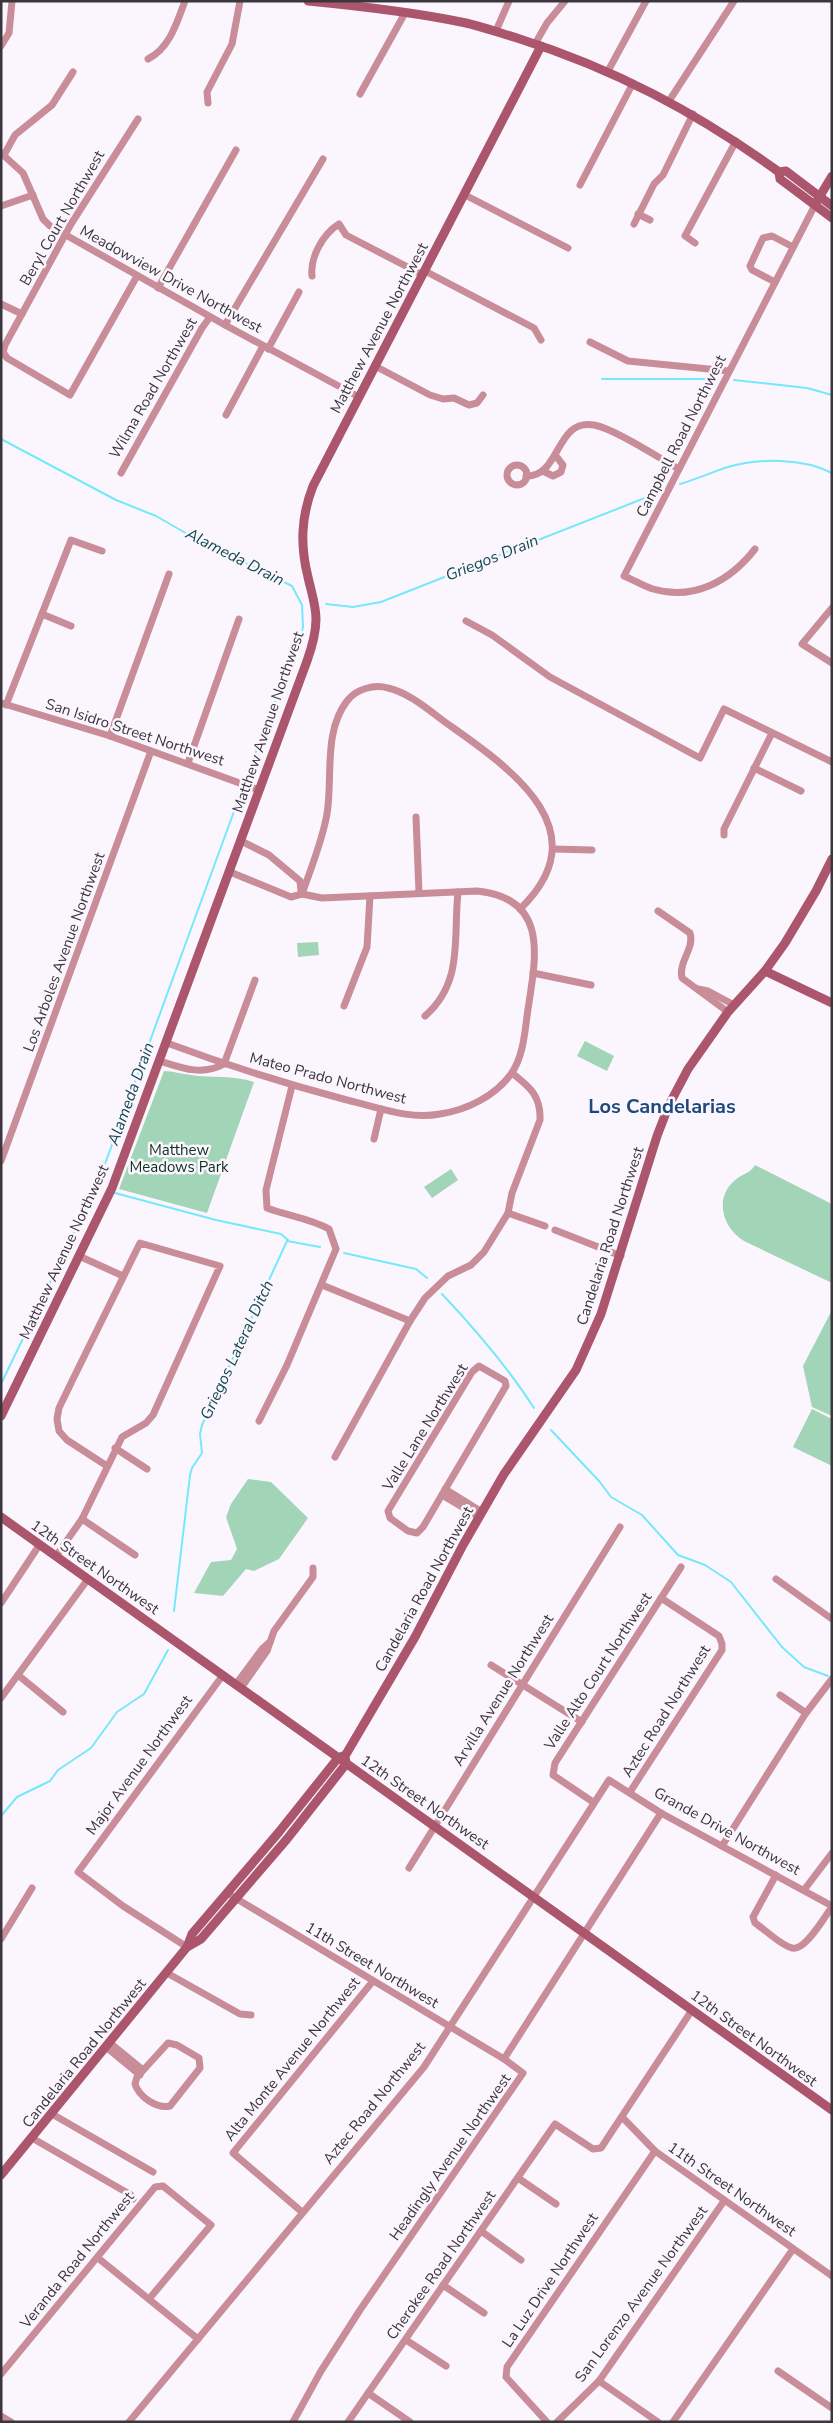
<svg xmlns="http://www.w3.org/2000/svg" width="833" height="2423" viewBox="0 0 833 2423" font-family="'Nunito Sans',sans-serif">
<style>
.green{fill:#a2d4b7}
.lines{fill:none;stroke-linecap:round;stroke-linejoin:round}
.stream{stroke:#75e8fb;stroke-width:2}
.street{stroke:#c98c99;stroke-width:7}
.secondary{stroke:#ab566c;stroke-width:9}
.labels{text-anchor:middle;dominant-baseline:central;stroke-width:5;stroke-linejoin:round;paint-order:stroke}
.street-label{font-size:15px;fill:#3b363d;stroke:#fbf6fe}
.park-label{font-size:15px;fill:#0b311f;stroke:#fbf6fe}
.water-label{font-size:16px;font-style:italic;fill:#164a52;stroke:#fbf6fe}
.district-label{font-size:20px;font-weight:bold;fill:#1d487c;stroke:#fbf6fe}
</style>
<rect width="100%" height="100%" fill="#fbf6fe"/>
<g class="green">
<polygon points="318,942 319,955 298,957 297,943"/>
<polygon points="585,1041 614,1056 607,1071 577,1056"/>
<path d="M164,1071C173,1071 181,1074 191,1075C212,1078 233,1075 254,1082L207,1213L119,1189Z"/>
<path d="M755,1165L832,1204V1283L746,1242C724,1230 713,1200 734,1181C741,1174 750,1174 755,1165Z"/>
<polygon points="451,1169 458,1180 432,1198 424,1187"/>
<polygon points="832,1310 832,1416 812,1407 803,1366"/>
<polygon points="812,1409 832,1419 832,1466 793,1447"/>
<polygon points="248,1479 271,1482 308,1518 279,1559 254,1571 246,1569 223,1596 194,1593 211,1562 231,1560 237,1549 226,1517 231,1504"/>
</g>
<g class="lines">
<g class="stream">
<polyline points="602,379 716,379"/>
<polyline points="734,380 807,388 832,395"/>
<polyline points="1,439 116,500 156,516 189,535 292,586 302,605 303,627 300,639 248,772"/>
<path d="M680,484C697,479 712,472 728,467C759,458 803,458 832,473"/>
<polyline points="326,604 353,607 381,602 655,494"/>
<polyline points="115,1193 216,1220 281,1234 288,1240"/>
<polyline points="344,1253 416,1269 427,1278"/>
<path d="M442,1294C476,1330 507,1366 534,1408"/>
<polyline points="1,1384 98,1183 240,795"/>
<polyline points="551,1430 599,1481 611,1497 642,1515 678,1555 705,1565 731,1582 782,1647 804,1667 828,1676"/>
<polyline points="174,1611 190,1475 192,1468 202,1453 200,1434 202,1425 287,1241 320,1247"/>
<polyline points="1,1816 17,1797 50,1781 58,1770 91,1748 117,1712 144,1694 168,1650"/>
</g>
<g class="street">
<polyline points="496,31 509,1"/>
<polyline points="535,44 547,23 565,1"/>
<polyline points="1,46 9,33 12,1"/>
<path d="M148,59C170,48 177,22 185,1"/>
<polyline points="608,71 646,1"/>
<polyline points="360,94 405,13"/>
<polyline points="669,101 734,1"/>
<polyline points="208,103 207,92 232,44 240,1"/>
<polyline points="1,153 23,173 43,219 50,226 225,325 359,397"/>
<polyline points="4,155 15,135 52,105 73,72"/>
<polyline points="580,185 633,83"/>
<polyline points="465,195 568,248"/>
<polyline points="1,206 33,195"/>
<polyline points="638,214 650,220"/>
<polyline points="634,224 654,184 663,175 693,114"/>
<polyline points="695,243 685,236 736,141"/>
<polyline points="425,271 534,328 541,340"/>
<polyline points="137,276 70,395 7,358 3,352 5,345 71,224 138,119"/>
<path d="M312,276C310,257 323,234 339,224L346,235L423,275"/>
<polyline points="775,282 752,270 750,266 763,238 772,236 793,247"/>
<polyline points="158,288 236,150"/>
<polyline points="1,304 22,314"/>
<polyline points="225,325 323,159"/>
<polyline points="590,342 628,361 729,371"/>
<polyline points="268,349 299,292"/>
<polyline points="375,366 430,395 443,399 454,398 469,405 477,403 483,395"/>
<polyline points="226,415 263,346"/>
<circle cx="517" cy="475" r="10"/>
<polyline points="543,471 553,476 561,472 563,465 555,455"/>
<polyline points="121,473 202,328 210,317"/>
<path d="M526,476C561,477 555,418 594,425C615,429 659,458 679,469"/>
<path d="M755,549C730,581 694,601 653,589C643,586 634,580 624,576L815,205"/>
<polyline points="832,608 802,644 832,663"/>
<polyline points="42,614 71,626"/>
<polyline points="466,621 492,635 550,677 700,758 724,709 832,762"/>
<polyline points="1,703 110,736 259,790"/>
<polyline points="6,705 71,540 102,551"/>
<polyline points="110,736 169,574"/>
<polyline points="188,763 239,619"/>
<polyline points="754,768 801,791"/>
<polyline points="416,817 419,893"/>
<polyline points="724,835 724,829 772,733"/>
<polyline points="241,841 269,855 300,881 301,891"/>
<polyline points="553,849 592,850"/>
<path d="M302,894C311,868 322,842 327,814C333,778 323,732 347,701C356,689 374,684 388,688C411,693 433,714 452,727C516,772 599,833 520,909"/>
<path d="M658,911L690,933C695,948 678,962 682,978L728,1012"/>
<polyline points="533,973 591,985"/>
<polyline points="698,989 708,991 734,1005"/>
<polyline points="344,1006 367,947 370,896"/>
<path d="M425,1016C464,982 453,938 458,892"/>
<path d="M167,1043C226,1065 286,1084 347,1100C377,1107 409,1120 440,1114C467,1110 495,1096 511,1074C524,1056 525,1029 528,1009C536,957 549,898 477,891L322,898L302,894L291,897L230,872"/>
<path d="M160,1061C182,1068 202,1076 224,1064"/>
<polyline points="224,1064 255,980"/>
<polyline points="374,1139 381,1109"/>
<polyline points="1,1161 151,751"/>
<polyline points="508,1213 545,1226"/>
<polyline points="555,1230 621,1256"/>
<polyline points="79,1256 123,1276"/>
<polyline points="322,1285 410,1321"/>
<polygon points="479,1366 505,1381 506,1386 423,1527 417,1533 408,1531 390,1518 388,1511 472,1372"/>
<path d="M259,1421L287,1365L336,1249L329,1229C310,1218 288,1216 267,1208L266,1190L292,1086"/>
<polyline points="115,1448 147,1469"/>
<path d="M335,1457L410,1321L425,1298L448,1276L471,1265L484,1252L508,1213L512,1193L540,1120C541,1096 530,1087 512,1073"/>
<polyline points="445,1489 482,1512"/>
<polyline points="442,1495 479,1517"/>
<polyline points="82,1519 135,1555"/>
<polyline points="56,1556 82,1519 122,1437 146,1423 153,1415 220,1266 140,1243 73,1379 59,1408 57,1419 59,1431 67,1440 107,1466"/>
<polyline points="776,1579 832,1619"/>
<polyline points="1,1603 40,1544"/>
<polyline points="491,1665 582,1722"/>
<polyline points="18,1675 63,1712"/>
<polyline points="236,1684 262,1649 270,1642"/>
<polyline points="241,1688 267,1651 274,1631 313,1577 313,1568"/>
<polyline points="780,1695 806,1713"/>
<polyline points="1,1698 88,1579"/>
<polyline points="630,1792 722,1650 722,1644 719,1636 661,1598"/>
<polyline points="593,1802 553,1775 555,1763 681,1567"/>
<polyline points="722,1846 806,1713 832,1679"/>
<polyline points="409,1868 620,1527"/>
<path d="M776,1875L753,1917L755,1923C766,1930 780,1945 792,1948C805,1952 824,1917 832,1907"/>
<polyline points="804,1890 832,1853"/>
<polyline points="227,1893 504,2059 523,2073 360,2310 321,2371 293,2422"/>
<polyline points="1,1939 32,1888"/>
<polyline points="187,1947 123,1906 78,1872 223,1675"/>
<polyline points="167,1973 240,2014 251,2015"/>
<polyline points="110,2043 143,2070"/>
<path d="M168,2043L177,2045L199,2058L200,2068L170,2106C157,2109 139,2097 135,2084L137,2077Z"/>
<polyline points="106,2047 140,2075"/>
<polyline points="504,2059 661,1813"/>
<polyline points="52,2114 153,2172"/>
<polyline points="623,2118 655,2151 832,2276"/>
<polyline points="32,2138 131,2195 133,2199"/>
<polyline points="518,2178 556,2204"/>
<polyline points="302,2212 233,2153 373,1981"/>
<polyline points="481,2231 521,2260"/>
<polyline points="98,2258 198,2339"/>
<polyline points="443,2285 484,2313"/>
<polyline points="406,2340 446,2366"/>
<polyline points="778,2371 832,2408"/>
<polyline points="1,2374 155,2187 163,2186 211,2225 149,2299"/>
<polyline points="599,2381 658,2422"/>
<polyline points="368,2393 410,2422"/>
<polyline points="1,2416 11,2422"/>
<polyline points="129,2422 424,2067 609,1780 661,1813 832,1906"/>
<polyline points="348,2422 555,2124 593,2149 601,2148 692,2010"/>
<polyline points="547,2422 506,2377 507,2367 655,2151"/>
<polyline points="557,2422 599,2381 724,2201"/>
<polyline points="673,2422 793,2249"/>
</g>
<g class="secondary">
<path d="M308,1C360,6 414,12 466,23C483,27 500,33 517,38C615,69 696,112 779,172L786,171L832,206"/>
<polyline points="779,172 780,179 832,218"/>
<polyline points="817,201 832,176"/>
<polyline points="765,971 832,1003"/>
<path d="M1,1416L112,1188L307,661C312,647 316,634 316,619C316,605 311,591 308,577C300,545 301,517 313,486L541,46"/>
<polyline points="1,1517 832,2110"/>
<polyline points="187,1947 201,1939 287,1839 346,1764 345,1756 415,1637 463,1545 504,1474 576,1370 601,1314 657,1136 669,1105 688,1069 728,1012 765,971 785,943 816,891 832,859"/>
<polyline points="1,2175 187,1947 192,1934 279,1832 338,1758 343,1756"/>
</g>
</g>
<g class="labels">
<g class="street-label">
<text transform="translate(62 218) rotate(-60)">Beryl Court Northwest</text>
<text transform="translate(171 279) rotate(29)">Meadowview Drive Northwest</text>
<text transform="translate(379 328) rotate(-62)">Matthew Avenue Northwest</text>
<text transform="translate(153 388) rotate(-60)">Wilma Road Northwest</text>
<text transform="translate(681 436) rotate(-63)">Campbell Road Northwest</text>
<text transform="translate(268 722) rotate(-71)">Matthew Avenue Northwest</text>
<text transform="translate(135 732) rotate(18)">San Isidro Street Northwest</text>
<text transform="translate(64 952) rotate(-70)">Los Arboles Avenue Northwest</text>
<text transform="translate(328 1078) rotate(15)">Mateo Prado Northwest</text>
<text transform="translate(610 1236) rotate(-72)">Candelaria Road Northwest</text>
<text transform="translate(64 1252) rotate(-65)">Matthew Avenue Northwest</text>
<text transform="translate(425 1427) rotate(-58)">Valle Lane Northwest</text>
<text transform="translate(95 1567) rotate(35)">12th Street Northwest</text>
<text transform="translate(424 1589) rotate(-61)">Candelaria Road Northwest</text>
<text transform="translate(598 1671) rotate(-57)">Valle Alto Court Northwest</text>
<text transform="translate(503 1690) rotate(-58)">Arvilla Avenue Northwest</text>
<text transform="translate(666 1711) rotate(-58)">Aztec Road Northwest</text>
<text transform="translate(139 1765) rotate(-54)">Major Avenue Northwest</text>
<text transform="translate(425 1802) rotate(35)">12th Street Northwest</text>
<text transform="translate(727 1831) rotate(29)">Grande Drive Northwest</text>
<text transform="translate(372 1965) rotate(31)">11th Street Northwest</text>
<text transform="translate(754 2038) rotate(36)">12th Street Northwest</text>
<text transform="translate(84 2053) rotate(-51)">Candelaria Road Northwest</text>
<text transform="translate(292 2059) rotate(-51)">Alta Monte Avenue Northwest</text>
<text transform="translate(374 2103) rotate(-51)">Aztec Road Northwest</text>
<text transform="translate(450 2157) rotate(-55)">Headingly Avenue Northwest</text>
<text transform="translate(732 2189) rotate(35)">11th Street Northwest</text>
<text transform="translate(77 2260) rotate(-51)">Veranda Road Northwest</text>
<text transform="translate(441 2265) rotate(-55)">Cherokee Road Northwest</text>
<text transform="translate(550 2280) rotate(-56)">La Luz Drive Northwest</text>
<text transform="translate(641 2294) rotate(-54)">San Lorenzo Avenue Northwest</text>
</g>
<g class="park-label">
<text x="179" y="1150">Matthew<tspan x="179" dy="17">Meadows Park</tspan></text>
</g>
<g class="water-label">
<text transform="translate(235 557) rotate(27)">Alameda Drain</text>
<text transform="translate(492 558) rotate(-22)">Griegos Drain</text>
<text transform="translate(131 1094) rotate(-70)">Alameda Drain</text>
<text transform="translate(237 1350) rotate(-65)">Griegos Lateral Ditch</text>
</g>
<g class="district-label">
<text x="662" y="1106">Los Candelarias</text>
</g>
</g>
<rect width="833" height="2423" fill="none" stroke="#3b363d" stroke-width="5"/>
</svg>
